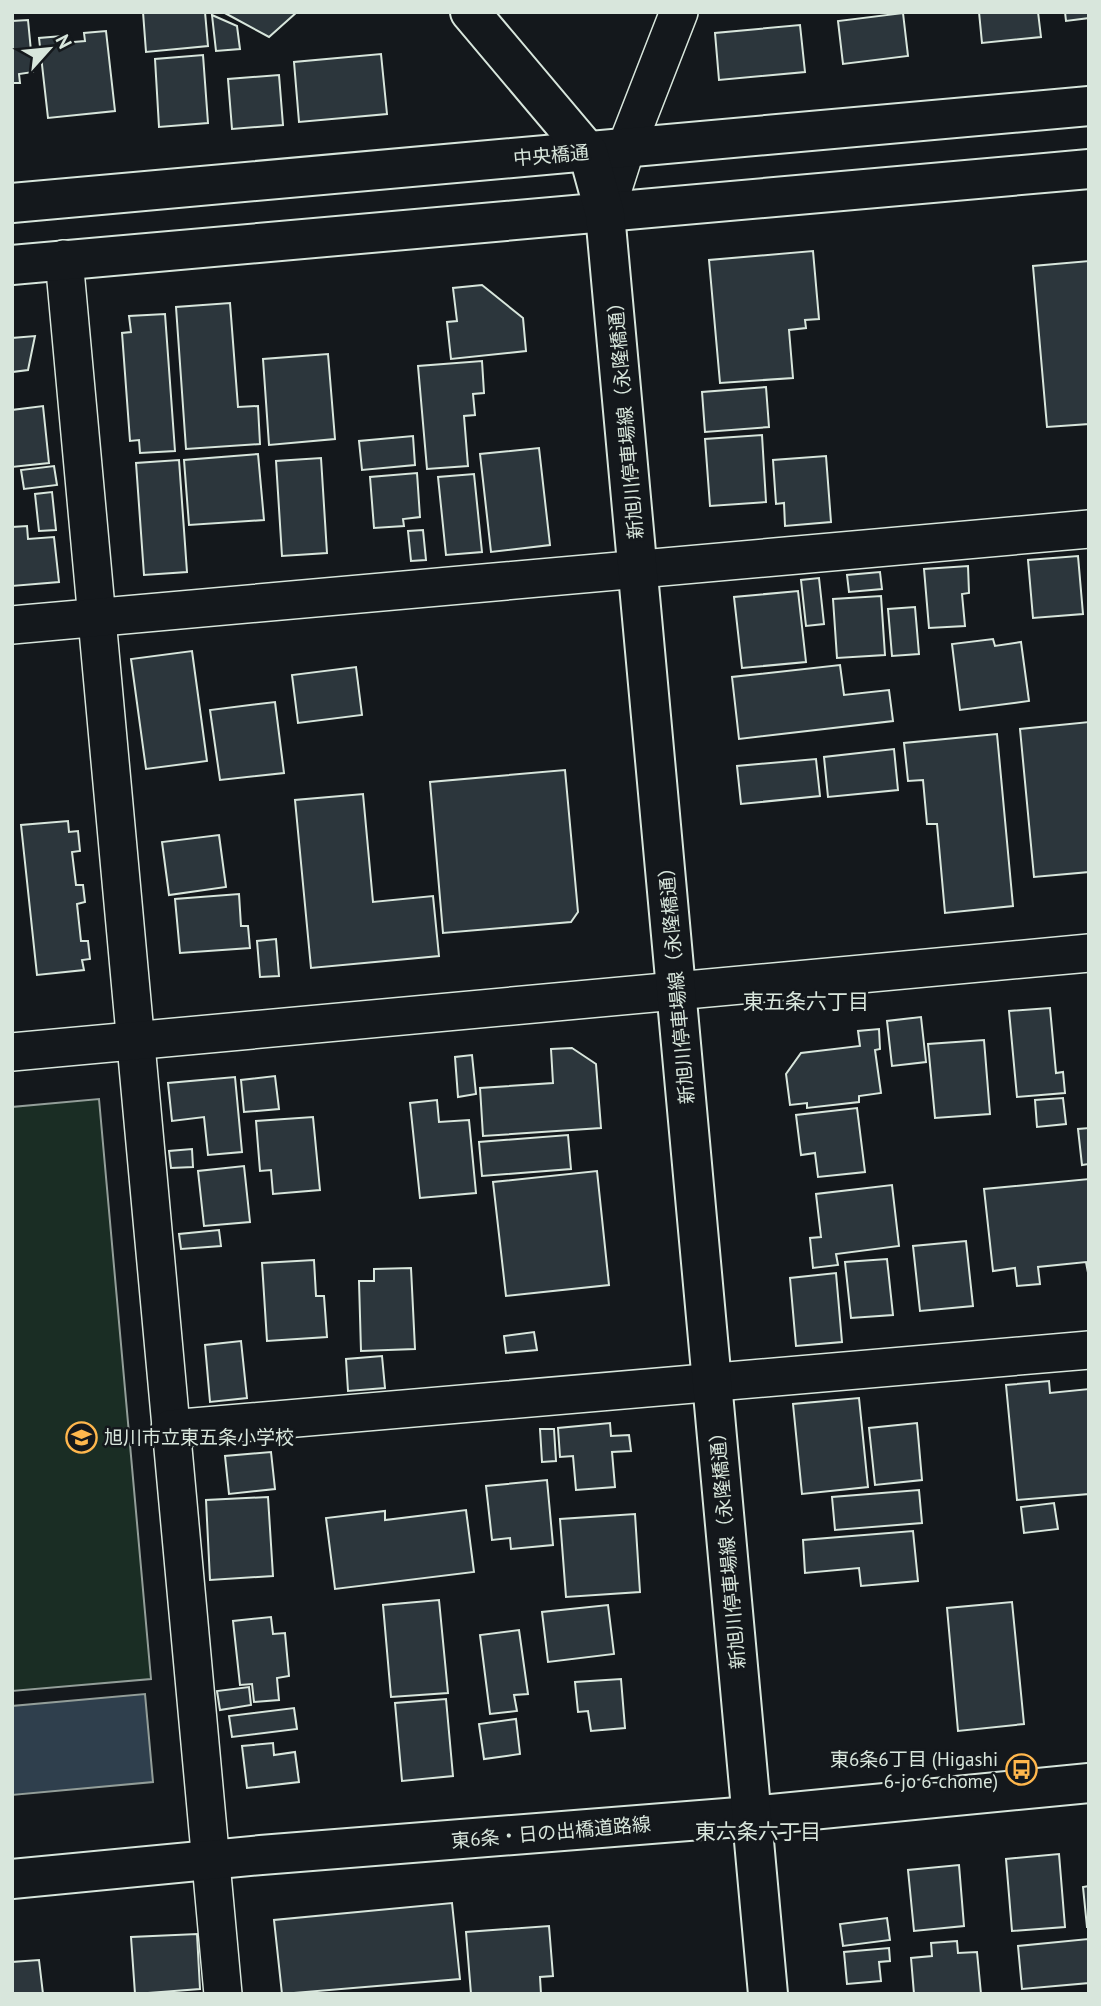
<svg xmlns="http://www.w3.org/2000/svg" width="1101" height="2006" viewBox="0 0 1101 2006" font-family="'PT Sans','Noto Sans JP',sans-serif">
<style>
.green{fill:#1a2d24;stroke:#939e99;stroke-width:2}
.water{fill:#2f3f4d;stroke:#939e99;stroke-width:2}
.building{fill:#2c363c;stroke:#d8e6dc;stroke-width:2}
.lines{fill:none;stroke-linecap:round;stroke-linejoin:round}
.minor-casing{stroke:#d8e6dc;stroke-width:40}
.tertiary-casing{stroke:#d8e6dc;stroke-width:42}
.secondary-casing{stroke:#d8e6dc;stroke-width:42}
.minor{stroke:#14181c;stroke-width:37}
.tertiary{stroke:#14181c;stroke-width:38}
.secondary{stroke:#14181c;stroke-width:38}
.labels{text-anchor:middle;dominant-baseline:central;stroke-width:5;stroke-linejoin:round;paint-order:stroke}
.street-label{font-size:19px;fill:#d8e6dc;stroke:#14181c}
.poi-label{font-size:19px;fill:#d8e6dc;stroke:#14181c;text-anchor:start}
.neighbourhood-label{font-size:21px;fill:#d8e6dc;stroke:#14181c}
</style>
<rect width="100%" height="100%" fill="#14181c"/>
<polygon class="green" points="99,1099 151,1679 12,1691 12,1107"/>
<polygon class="water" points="145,1694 153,1782 12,1795 12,1706"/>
<g class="building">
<polygon points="143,12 205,12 208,46 146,52"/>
<polygon points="223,12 297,12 269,37"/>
<polygon points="979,12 1038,12 1041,37 982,43"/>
<polygon points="1065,12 1089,12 1089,18 1066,21"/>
<polygon points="903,13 908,56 843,64 838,21"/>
<polygon points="212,15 237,26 240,49 216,51"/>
<polygon points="28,20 33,72 19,74 20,83 12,83 12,21"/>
<polygon points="800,25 805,72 719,80 715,33"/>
<polygon points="106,31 115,111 48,118 39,38 62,36 62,43 85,41 84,33"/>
<polygon points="381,54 387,114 299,122 294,62"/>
<polygon points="203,55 208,123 159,127 155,59"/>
<polygon points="279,75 283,125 232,129 228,79"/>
<polygon points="813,251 819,319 805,320 806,328 789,330 793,378 720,383 709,260"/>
<polygon points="1089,261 1089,424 1047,427 1033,266"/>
<polygon points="482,285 523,318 526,351 451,359 447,322 457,321 453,288"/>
<polygon points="230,303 238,407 258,406 260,444 186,449 176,307"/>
<polygon points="165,314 175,451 140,453 139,440 130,441 122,333 131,332 129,316"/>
<polygon points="35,336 28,370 12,372 12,338"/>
<polygon points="328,354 335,439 269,445 263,359"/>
<polygon points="482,361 484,393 473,394 475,415 464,416 468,466 427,469 418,366"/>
<polygon points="766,387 769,427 705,432 702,392"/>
<polygon points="43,406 49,463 12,467 12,410"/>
<polygon points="762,435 766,502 710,506 705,439"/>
<polygon points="413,436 415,465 362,470 359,441"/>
<polygon points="539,448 550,545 491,552 480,454"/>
<polygon points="258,454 264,520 189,525 184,460"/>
<polygon points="826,456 831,522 785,526 784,503 776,504 773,460"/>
<polygon points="321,458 327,553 282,556 276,461"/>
<polygon points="179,460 187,572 144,575 136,463"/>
<polygon points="54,466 57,485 24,489 21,470"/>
<polygon points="417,473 420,517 403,519 404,526 374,528 370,477"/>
<polygon points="474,474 482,552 446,555 438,477"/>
<polygon points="52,492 56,530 39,531 35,494"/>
<polygon points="27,526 28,539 54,537 59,582 12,586 12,527"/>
<polygon points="423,530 426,560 411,561 408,531"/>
<polygon points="1078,556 1083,614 1033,618 1028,560"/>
<polygon points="968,566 969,593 962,594 965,626 929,628 924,569"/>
<polygon points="880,572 882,589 849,592 847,575"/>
<polygon points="819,578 824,624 806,626 801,580"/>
<polygon points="798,591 806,662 742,668 734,597"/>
<polygon points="881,596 885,655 837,658 833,599"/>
<polygon points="915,607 919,654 892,656 888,609"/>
<polygon points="993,639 995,646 1021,642 1029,701 960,710 952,644"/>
<polygon points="192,651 207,761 146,769 131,659"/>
<polygon points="840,665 844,695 889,690 893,721 739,739 732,677"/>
<polygon points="356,667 362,715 298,723 292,675"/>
<polygon points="275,702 284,773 220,780 210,710"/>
<polygon points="1089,722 1089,872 1034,877 1020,729"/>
<polygon points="997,734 1013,906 945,913 937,824 927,824 923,780 908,781 904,743"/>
<polygon points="894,749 898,790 828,797 824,757"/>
<polygon points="816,759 820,796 741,804 737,766"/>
<polygon points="565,770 578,912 571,922 443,933 430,782"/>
<polygon points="363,794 373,902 433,896 439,956 311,968 295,800"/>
<polygon points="68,821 69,832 78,831 80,851 72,852 76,885 83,885 85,902 77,904 81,941 88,941 90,959 82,960 84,970 37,975 21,825"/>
<polygon points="219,835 226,887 169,895 162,842"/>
<polygon points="239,894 241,926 248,926 250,948 180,953 175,899"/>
<polygon points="276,939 279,976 260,977 257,941"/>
<polygon points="1050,1008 1056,1073 1063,1072 1065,1093 1017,1097 1009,1011"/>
<polygon points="921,1017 926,1062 892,1066 887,1021"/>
<polygon points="879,1029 880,1049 875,1050 881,1093 859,1096 859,1102 807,1108 807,1103 790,1105 786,1074 801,1053 860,1046 858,1031"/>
<polygon points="984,1040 990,1114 935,1118 928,1044"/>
<polygon points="572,1048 596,1064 601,1128 483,1136 480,1088 553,1083 551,1049"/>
<polygon points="472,1055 476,1094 458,1097 455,1057"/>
<polygon points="275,1076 279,1109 244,1112 241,1080"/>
<polygon points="235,1077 242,1152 208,1155 204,1117 172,1121 168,1083"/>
<polygon points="1063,1098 1066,1124 1037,1127 1035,1100"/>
<polygon points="437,1100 439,1122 469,1120 476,1193 420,1198 410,1103"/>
<polygon points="857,1108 865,1172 818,1177 815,1153 801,1155 796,1115"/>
<polygon points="313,1117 320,1190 273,1194 271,1170 260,1171 256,1121"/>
<polygon points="1089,1128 1089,1164 1082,1165 1078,1129"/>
<polygon points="568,1135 571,1169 482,1176 479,1142"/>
<polygon points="192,1149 193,1167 171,1168 169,1151"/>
<polygon points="244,1166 250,1222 204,1226 198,1171"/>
<polygon points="597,1171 609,1285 506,1296 493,1182"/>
<polygon points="1089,1179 1089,1278 1086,1262 1038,1267 1040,1284 1017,1286 1015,1268 993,1271 984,1189"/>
<polygon points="892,1185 899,1246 836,1254 838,1265 813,1268 810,1238 821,1237 816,1194"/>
<polygon points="219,1230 221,1246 181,1249 179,1234"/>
<polygon points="966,1241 973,1306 920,1311 913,1246"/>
<polygon points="887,1259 893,1315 851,1318 845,1262"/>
<polygon points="314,1260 316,1296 324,1296 327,1337 267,1341 262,1263"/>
<polygon points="411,1268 415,1349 361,1351 359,1281 374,1281 374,1269"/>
<polygon points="836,1273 842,1342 796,1346 790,1278"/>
<polygon points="534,1332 537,1350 506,1353 504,1336"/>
<polygon points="241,1341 247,1398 210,1402 205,1345"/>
<polygon points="382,1356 385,1388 348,1391 346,1359"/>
<polygon points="1049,1381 1050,1393 1089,1389 1089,1494 1017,1500 1006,1385"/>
<polygon points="859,1398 868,1487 802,1494 793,1404"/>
<polygon points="610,1423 611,1436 629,1435 631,1451 612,1452 615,1487 576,1490 573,1456 560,1457 558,1428"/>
<polygon points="917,1423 922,1480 875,1485 869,1428"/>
<polygon points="540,1429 554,1429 556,1461 542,1462"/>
<polygon points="271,1452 275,1489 229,1494 225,1456"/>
<polygon points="547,1480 553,1545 511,1549 510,1538 492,1540 486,1486"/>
<polygon points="919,1490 922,1523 835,1530 832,1497"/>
<polygon points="268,1497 273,1576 210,1580 206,1500"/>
<polygon points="1054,1503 1058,1529 1024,1533 1021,1507"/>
<polygon points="466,1510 474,1572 335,1589 326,1518 385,1511 385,1520"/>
<polygon points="635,1514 640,1592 566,1597 560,1519"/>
<polygon points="913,1531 918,1581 861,1586 859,1568 805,1573 803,1540"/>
<polygon points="439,1600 448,1693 391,1697 383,1605"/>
<polygon points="1012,1602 1024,1724 958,1731 947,1608"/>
<polygon points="608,1605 614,1654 548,1662 542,1612"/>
<polygon points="271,1617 273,1634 285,1633 289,1676 277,1678 279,1700 254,1702 252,1684 240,1685 233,1621"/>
<polygon points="519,1630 528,1694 514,1695 517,1711 490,1714 480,1635"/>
<polygon points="621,1679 625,1728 591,1731 588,1711 578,1712 575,1682"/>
<polygon points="249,1687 251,1705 220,1710 217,1691"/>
<polygon points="446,1699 453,1776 402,1781 395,1703"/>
<polygon points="294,1708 297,1729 232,1737 229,1716"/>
<polygon points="516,1719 520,1754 484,1759 479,1724"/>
<polygon points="273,1743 274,1755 295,1752 299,1782 247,1788 242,1746"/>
<polygon points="1059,1854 1065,1927 1012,1931 1006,1859"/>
<polygon points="959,1865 964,1926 914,1931 908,1870"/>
<polygon points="1089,1886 1089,1927 1087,1927 1083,1887"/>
<polygon points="452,1903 460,1979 282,1994 274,1920"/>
<polygon points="887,1918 890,1940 843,1946 840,1924"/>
<polygon points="549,1926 553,1976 540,1977 541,1994 471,1994 466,1932"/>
<polygon points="197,1934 200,1989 135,1994 131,1937"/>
<polygon points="1088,1939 1089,1983 1022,1989 1018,1946"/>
<polygon points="957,1941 958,1953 977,1952 981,1994 914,1994 911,1958 932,1956 931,1943"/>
<polygon points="889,1948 890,1961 879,1962 881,1981 847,1984 844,1952"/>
<polygon points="39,1960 43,1994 12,1994 12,1962"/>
</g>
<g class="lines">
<defs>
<g id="minor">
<polyline points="605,214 626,148 679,12"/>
<polyline points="64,259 223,1994"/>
<polyline points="12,625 1089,529"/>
<polyline points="12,1052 1089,953"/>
<polyline points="170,1429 1089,1350"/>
</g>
<g id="tertiary">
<polyline points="12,203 1089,106"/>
<polyline points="12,265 1089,169"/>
<polyline points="12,1879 261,1855 751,1816 1089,1783"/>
</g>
<polyline id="secondary" points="470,12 588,152 605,214 768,1994"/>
</defs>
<use href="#minor" class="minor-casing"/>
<use href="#tertiary" class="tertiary-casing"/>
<use href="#secondary" class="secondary-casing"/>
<use href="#minor" class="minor"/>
<use href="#tertiary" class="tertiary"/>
<use href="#secondary" class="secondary"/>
</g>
<defs>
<symbol id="school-ring" viewBox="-11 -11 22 22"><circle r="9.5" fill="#14181c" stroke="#ffb74d" stroke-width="1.5"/><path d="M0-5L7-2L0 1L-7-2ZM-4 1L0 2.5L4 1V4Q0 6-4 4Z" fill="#ffb74d"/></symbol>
<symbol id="bus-ring" viewBox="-11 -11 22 22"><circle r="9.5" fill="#14181c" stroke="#ffb74d" stroke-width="1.5"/><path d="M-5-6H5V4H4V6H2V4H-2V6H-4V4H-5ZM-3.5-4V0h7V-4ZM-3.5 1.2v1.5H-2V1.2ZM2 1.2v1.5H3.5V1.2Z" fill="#ffb74d"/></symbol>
</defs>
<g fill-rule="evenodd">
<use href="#school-ring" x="64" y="1420" width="35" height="35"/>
<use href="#bus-ring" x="1004" y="1752" width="35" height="35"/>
</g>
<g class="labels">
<g class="street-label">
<text transform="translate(551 155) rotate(-5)">中央橋通</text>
<text transform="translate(625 416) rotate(-95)">新旭川停車場線（永隆橋通）</text>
<text transform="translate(676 981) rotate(-95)">新旭川停車場線（永隆橋通）</text>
<text transform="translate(727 1546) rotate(-95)">新旭川停車場線（永隆橋通）</text>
<text transform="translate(551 1832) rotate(-5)">東6条・日の出橋道路線</text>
</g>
<g class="poi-label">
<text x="104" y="1437">旭川市立東五条小学校</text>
<text x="998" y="1759" text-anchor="end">東6条6丁目 (Higashi<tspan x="998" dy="22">6-jo 6-chome)</tspan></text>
</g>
<g class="neighbourhood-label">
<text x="806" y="1001">東五条六丁目</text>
<text x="758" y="1831">東六条六丁目</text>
</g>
</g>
<rect width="1101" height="2006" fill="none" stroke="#d8e6dc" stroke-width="28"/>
<g transform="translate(49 49) rotate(63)" stroke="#14181c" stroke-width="5" paint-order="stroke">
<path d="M0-5L12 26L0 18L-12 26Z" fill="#d8e6dc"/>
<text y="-10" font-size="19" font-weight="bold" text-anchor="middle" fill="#d8e6dc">N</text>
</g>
</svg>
